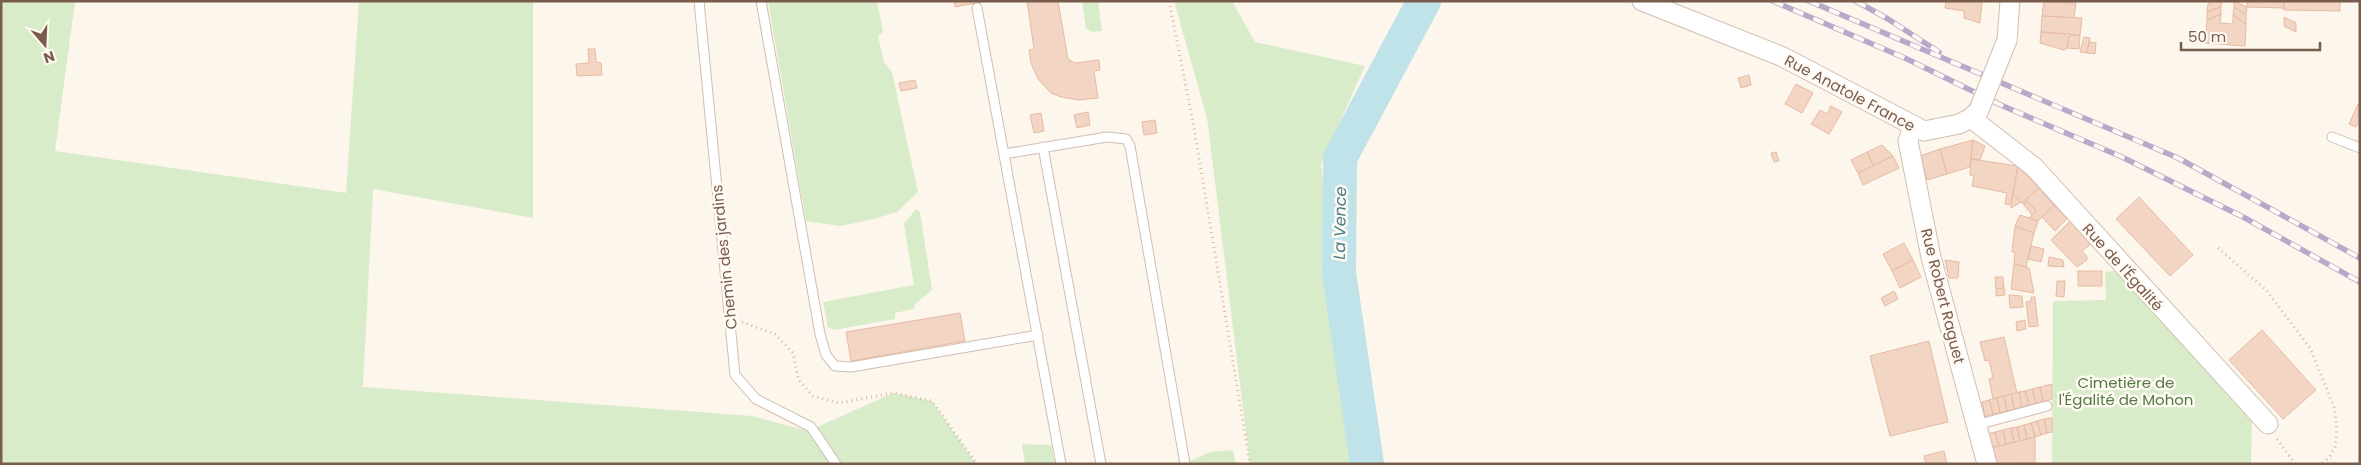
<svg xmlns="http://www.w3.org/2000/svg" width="2361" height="465" viewBox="0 0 2361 465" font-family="Poppins,sans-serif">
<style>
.green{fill:#d8ecc9}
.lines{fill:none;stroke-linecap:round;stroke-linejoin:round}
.river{stroke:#bfe3e8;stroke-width:34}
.building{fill:#f3d5c3;stroke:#e6bba3}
.lane-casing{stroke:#d1beb0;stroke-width:11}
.street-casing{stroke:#d1beb0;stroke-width:21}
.path{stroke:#d9b8a5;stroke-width:3;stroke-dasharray:1 4;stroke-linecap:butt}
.lane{stroke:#fff;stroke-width:9}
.street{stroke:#fff;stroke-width:19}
.rail-casing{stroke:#b9a8c9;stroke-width:5.5}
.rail{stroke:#fffaf3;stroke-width:4;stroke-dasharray:11;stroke-linecap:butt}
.street-bridge-casing{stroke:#d1beb0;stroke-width:21;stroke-linecap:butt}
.street-bridge{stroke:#fff;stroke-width:19}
.labels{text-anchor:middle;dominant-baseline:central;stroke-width:5;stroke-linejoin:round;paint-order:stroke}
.street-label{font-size:15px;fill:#7a5c4d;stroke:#fffaf3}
.park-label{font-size:15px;fill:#537a41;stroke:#fffaf3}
.water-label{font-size:16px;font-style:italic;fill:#437c86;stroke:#fffaf3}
</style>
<rect width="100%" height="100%" fill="#fdf6ec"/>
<g class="green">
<polygon points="1,1 75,1 55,151 346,193 359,1 533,1 533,218 373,189 363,387 752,416 808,431 893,393 932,401 976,464 1,464"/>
<polygon points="768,1 877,1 883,32 878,36 884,62 892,72 918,192 897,212 874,219 840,226 806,221"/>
<polygon points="1082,1 1098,1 1102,31 1093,32 1086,29"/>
<polygon points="1174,1 1232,1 1255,42 1365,66 1321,164 1353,464 1250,464 1207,118"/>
<polygon points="916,209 920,212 932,290 915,304 914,309 895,313 895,319 834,330 828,327 823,302 914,285 904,224"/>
<polygon points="2116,271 2252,422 2251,464 2052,464 2053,301 2106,300 2105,272"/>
<polygon points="1022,444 1051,445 1055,464 1025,464"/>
<polygon points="1233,450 1236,464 1190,464 1190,461 1210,452"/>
</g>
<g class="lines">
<polyline class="river" points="1367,464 1339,273 1340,158 1424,1"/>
</g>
<g class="building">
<polygon points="954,1 988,1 955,7"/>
<polygon points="1027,1 1058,1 1068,59 1075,63 1099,60 1100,70 1094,71 1098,98 1078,100 1061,97 1051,93 1038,79 1031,63 1029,50 1034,49"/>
<polygon points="1946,1 1982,1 1980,23 1964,18 1964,11 1945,8"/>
<polygon points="2044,1 2076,3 2074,18 2042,16"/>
<polygon points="2214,1 2222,1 2221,7 2207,12 2208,4"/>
<polygon points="2234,1 2247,7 2246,15 2234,7"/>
<polygon points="2247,1 2284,1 2284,8 2247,7"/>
<polygon points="2284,1 2340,1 2340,11 2284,10"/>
<polygon points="2221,7 2221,14 2207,20 2207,12"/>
<polygon points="2234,7 2246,15 2246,24 2233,15"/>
<polygon points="2221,14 2220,23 2233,24 2233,15 2246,24 2245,46 2205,43 2207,20"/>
<polygon points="2042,16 2082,18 2080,35 2041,32"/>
<polygon points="2284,17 2296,23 2296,32 2284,26"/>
<polygon points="2041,32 2066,34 2066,37 2069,37 2067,48 2064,50 2040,43"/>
<polygon points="2069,35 2080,35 2079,49 2067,48"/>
<polygon points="2084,37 2090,38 2087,53 2080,52"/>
<polygon points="2089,42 2096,43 2095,54 2087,53"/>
<polygon points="588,49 595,49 596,62 601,63 602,75 577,76 576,64 589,63"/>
<polygon points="1749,75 1751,85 1741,88 1738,78"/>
<polygon points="915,80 917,88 901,91 899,83"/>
<polygon points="1796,84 1813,93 1802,113 1785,104"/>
<polygon points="2358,104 2360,105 2360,120 2356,127 2349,124"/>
<polygon points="1831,106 1842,112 1829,134 1811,124 1820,110 1827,114"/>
<polygon points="1088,112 1090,125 1077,128 1074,115"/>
<polygon points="1041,113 1044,131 1034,133 1030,115"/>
<polygon points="1155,120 1157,133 1144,135 1142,122"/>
<polygon points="1973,140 1970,167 1947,174 1940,149"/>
<polygon points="1973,140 1985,146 1980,160 1971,159"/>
<polygon points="1882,145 1893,156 1873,166 1867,152"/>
<polygon points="1940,149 1947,174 1927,180 1920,156"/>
<polygon points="1776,152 1779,161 1774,162 1771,153"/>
<polygon points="1867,152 1873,166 1858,173 1851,160"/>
<polygon points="1893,156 1899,168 1863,185 1858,173"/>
<polygon points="1971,159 2018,166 2011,205 2005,204 2007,193 1972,186 1974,176 1970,175"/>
<polygon points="2018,166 2039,188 2022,203 2013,194"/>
<polygon points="2039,188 2054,205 2038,221 2029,218 2036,211 2027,201 2024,205 2022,203"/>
<polygon points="2013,194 2021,202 2011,208 2011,205"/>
<polygon points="2139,197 2193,255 2170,276 2116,219"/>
<polygon points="2027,201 2036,211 2032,215 2024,205"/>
<polygon points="2054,205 2067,219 2055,231 2042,217"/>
<polygon points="2020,215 2038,221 2034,233 2015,226"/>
<polygon points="2071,220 2092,243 2082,251 2087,257 2087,260 2077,267 2051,240"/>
<polygon points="2015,226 2034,233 2026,267 2014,264 2015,252 2012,252"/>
<polygon points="1904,243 1913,260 1892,271 1883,254"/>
<polygon points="2031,246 2044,249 2041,262 2028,259"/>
<polygon points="2049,257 2063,260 2064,267 2048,266"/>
<polygon points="1913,260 1921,277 1900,288 1892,271"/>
<polygon points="1945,260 1959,262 1958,278 1949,278"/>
<polygon points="2014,264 2029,268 2034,293 2011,289"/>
<rect x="2078" y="271" width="24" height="15"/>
<polygon points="1995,277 2003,277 2004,288 1996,289"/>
<polygon points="2057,281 2065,281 2064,297 2056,296"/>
<polygon points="2004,288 2005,295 1996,296 1996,289"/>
<polygon points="1894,291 1898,299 1885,306 1881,298"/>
<polygon points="2009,295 2022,296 2023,307 2010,308"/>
<polygon points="2031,297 2035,297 2038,326 2029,327 2026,302 2031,301"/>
<polygon points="960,313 965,341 851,361 846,332"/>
<polygon points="2025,320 2026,329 2017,331 2016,322"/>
<polygon points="2262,330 2316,390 2283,419 2229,360"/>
<polygon points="2004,337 2017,393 1993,399 1989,379 1993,378 1989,360 1985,361 1980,342"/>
<polygon points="1929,341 1948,422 1890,436 1870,356"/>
<polygon points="2052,384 2052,399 2043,402 2040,387"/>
<polygon points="2040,387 2043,402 2036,403 2032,389"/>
<polygon points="2032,389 2036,403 2029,405 2025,391"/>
<polygon points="2025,391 2029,405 2022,407 2019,392"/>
<polygon points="2019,392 2022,407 2014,409 2011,394"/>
<polygon points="2011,394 2014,409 2007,411 2004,396"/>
<polygon points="2004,396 2007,411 2000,413 1997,398"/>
<polygon points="1997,398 2000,413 1993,414 1989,400"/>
<polygon points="1989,400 1993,414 1985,417 1982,402"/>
<polygon points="2052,418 2052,432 2047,433 2044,419"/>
<polygon points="2044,419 2047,433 2041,435 2037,421"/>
<polygon points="2037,421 2041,435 2035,437 2031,423"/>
<polygon points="2031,423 2035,437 2027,439 2024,425"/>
<polygon points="2024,425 2027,439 2020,441 2017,427"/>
<polygon points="2017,427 2020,441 2014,442 2011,428"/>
<polygon points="2011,428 2014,442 2006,444 2003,430"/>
<polygon points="2003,430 2006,444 1999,446 1995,432"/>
<polygon points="1995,432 1999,446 1991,448 1988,434"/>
<polygon points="2035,437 2035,463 1995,464 1991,448"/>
<polygon points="1944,451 1947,464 1926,464 1924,456"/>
</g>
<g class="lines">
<defs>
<g id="lane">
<polyline points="699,1 735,375 756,399 811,427 836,464"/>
<polyline points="761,1 820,334 826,355 835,366 851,367 1038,335"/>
<polyline points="977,8 1061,464"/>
<polyline points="2332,137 2360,148"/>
<polyline points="1043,147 1101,464"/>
<polyline points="1004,154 1107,137 1126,139 1130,146 1185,464"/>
<polyline points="1976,425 2047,406"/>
</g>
<g id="street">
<polyline points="1642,1 1783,57 1924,131 1959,124 1971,118 1979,110"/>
<polyline points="2007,40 2010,1"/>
<polyline points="1971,118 2034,167 2268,424"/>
<polyline points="1913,127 1908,141 1931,257 1987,464"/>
</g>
</defs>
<use href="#lane" class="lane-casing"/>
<use href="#street" class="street-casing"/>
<g class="path">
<polyline points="1169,1 1193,122 1250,464"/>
<polyline points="2218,248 2266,290 2310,348 2334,407 2337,429 2335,447 2330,456 2322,464"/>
<polyline points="742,322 775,334 793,353 798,379 813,396 839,403 893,393 932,401 977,464"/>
<polyline points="2277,439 2295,464"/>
</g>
<use href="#lane" class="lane"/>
<use href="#street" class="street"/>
<defs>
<g id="rail">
<polyline points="1773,1 1907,59 2003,106 2122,157 2245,218 2360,282"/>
<polyline points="1809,1 2178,158 2360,258"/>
<polyline points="1856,1 1888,19 1939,52"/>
</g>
</defs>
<use href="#rail" class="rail-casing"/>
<use href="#rail" class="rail"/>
<defs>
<polyline id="street-bridge" points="1979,110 2007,40"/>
</defs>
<use href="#street-bridge" class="street-bridge-casing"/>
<use href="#street-bridge" class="street-bridge"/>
</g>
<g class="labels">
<g class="street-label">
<text transform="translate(1850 93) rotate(28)">Rue Anatole France</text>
<text transform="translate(724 257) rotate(-96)">Chemin des jardins</text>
<text transform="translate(2123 267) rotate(48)">Rue de l'Égalité</text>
<text transform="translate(1943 296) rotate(76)">Rue Robert Raguet</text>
</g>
<g class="park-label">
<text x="2126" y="382">Cimetière de<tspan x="2126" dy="17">l'Égalité de Mohon</tspan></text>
</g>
<g class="water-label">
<text transform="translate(1340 223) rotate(-89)">La Vence</text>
</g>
</g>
<rect width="2361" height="465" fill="none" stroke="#7a5c4d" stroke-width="5"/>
<g transform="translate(45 45) rotate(161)" stroke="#fffaf3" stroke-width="4" paint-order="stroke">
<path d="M0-4L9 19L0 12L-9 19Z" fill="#7a5c4d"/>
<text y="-8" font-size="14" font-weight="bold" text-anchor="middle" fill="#7a5c4d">N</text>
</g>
<path d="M2181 42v8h139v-8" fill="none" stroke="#7a5c4d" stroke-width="2.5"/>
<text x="2188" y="42" font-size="15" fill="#7a5c4d" stroke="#fffaf3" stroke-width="4" paint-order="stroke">50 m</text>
</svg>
